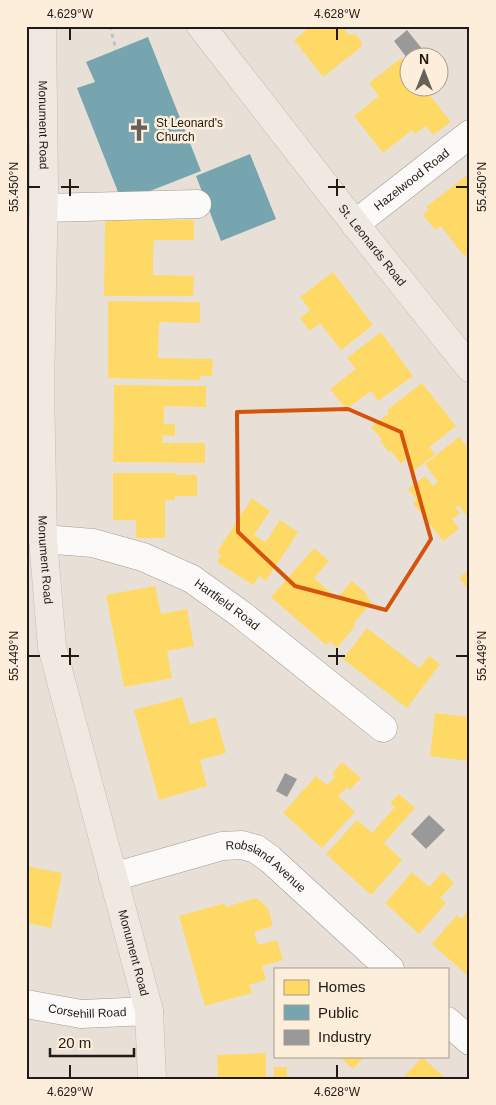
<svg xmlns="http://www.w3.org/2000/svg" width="496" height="1105" viewBox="0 0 496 1105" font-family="Arial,sans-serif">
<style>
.homes{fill:#ffd966}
.public{fill:#76a5af}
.industry{fill:#999}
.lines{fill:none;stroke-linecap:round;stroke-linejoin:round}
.minor-casing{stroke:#a19b93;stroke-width:29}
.major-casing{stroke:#c2beb9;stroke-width:29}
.path{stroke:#c4c1bd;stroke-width:3;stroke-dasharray:4 4;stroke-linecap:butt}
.minor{stroke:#fcfaf9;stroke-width:28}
.major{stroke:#f0e9e2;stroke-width:28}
.marked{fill:none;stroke:#d4530d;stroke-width:4;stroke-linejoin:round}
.ticks{fill:none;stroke:#201b14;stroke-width:2}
.labels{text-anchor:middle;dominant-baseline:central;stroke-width:5;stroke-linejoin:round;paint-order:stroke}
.poi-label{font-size:12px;fill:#201b14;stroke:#fdeedb;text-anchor:start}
.street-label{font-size:12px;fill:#201b14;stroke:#fdeedb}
.neatline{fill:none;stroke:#201b14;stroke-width:2}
.ticks-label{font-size:12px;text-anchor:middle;fill:#201b14}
</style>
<rect width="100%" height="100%" fill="#e8e0d6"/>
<g class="homes">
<polygon points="311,26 351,26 345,31 349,35 355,34 362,42 361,47 323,77 294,40"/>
<polygon points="401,58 408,68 408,88 424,88 451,122 433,135 426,126 415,134 412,130 383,153 354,116 379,96 369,83"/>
<polygon points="470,173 470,252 464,256 441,226 435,230 423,215 428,210 426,207"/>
<polygon points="105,219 194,220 194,240 154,240 153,256 153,275 194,276 193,296 104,296"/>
<polygon points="333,272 373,325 341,350 320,323 310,331 300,318 310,310 300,297"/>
<polygon points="108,301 200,302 200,323 159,322 158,358 213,359 212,376 200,376 200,380 108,378"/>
<polygon points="381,332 413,376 378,401 371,391 346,409 330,389 356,369 347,358"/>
<polygon points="422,383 456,426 429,447 435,454 414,471 406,459 401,464 391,451 389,452 380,441 382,440 371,427 389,413 387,410"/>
<polygon points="114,385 206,386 206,407 164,406 164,424 175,424 175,436 163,435 162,443 205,443 205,463 113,462"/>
<polygon points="459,437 470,450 470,516 468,517 458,505 455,507 460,513 452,519 459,529 443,541 413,503 417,500 408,489 425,476 433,486 438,482 425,464"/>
<polygon points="113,473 176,473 176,475 197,475 197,496 175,496 175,500 165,500 165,538 136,538 136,520 113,520"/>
<polygon points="252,498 270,511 254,535 266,542 280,520 298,532 266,581 259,576 253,585 217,562 221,555 217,552"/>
<polygon points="314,548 329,561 314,578 337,598 352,581 367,594 365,595 372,602 353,624 355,626 337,648 330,641 326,645 271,597"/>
<polygon points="470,569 470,591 459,578"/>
<polygon points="155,586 161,614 187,609 194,646 167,651 172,678 124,687 106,595"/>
<polygon points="367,628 419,668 429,656 440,664 407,708 343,659"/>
<polygon points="182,697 190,724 216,717 226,753 200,760 207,786 159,800 134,710"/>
<polygon points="435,713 470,717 470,761 430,756"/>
<polygon points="342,762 361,778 350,790 347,787 338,796 355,812 322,848 283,813 316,776 327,785 335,777 332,774"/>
<polygon points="399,794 415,808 384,843 402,860 371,895 326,854 357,820 372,833 395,807 390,803"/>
<polygon points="26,866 62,873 51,928 28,923 26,928"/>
<polygon points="412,872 429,887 443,872 454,883 440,898 446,903 419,934 385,903"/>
<polygon points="256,898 268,908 273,926 254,932 258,945 277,940 283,960 262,966 266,980 249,985 252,993 205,1006 179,916 225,903 226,907"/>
<polygon points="470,909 470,972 467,975 432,944 457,915 461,919"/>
<polygon points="266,1053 266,1079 218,1079 217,1055"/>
<polygon points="339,1056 365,1056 353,1069"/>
<polygon points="422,1057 446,1079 402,1079"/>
<rect x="274" y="1067" width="13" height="12"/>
</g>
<g class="public">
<polygon points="148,37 201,171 122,202 77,88 95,82 86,62"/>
<polygon points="250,154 276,219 221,241 196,176"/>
</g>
<g class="industry">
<polygon points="407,30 423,50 412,58 407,58 394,41"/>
<polygon points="285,773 297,779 287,797 276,791"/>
<polygon points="429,815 445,830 426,849 411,834"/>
</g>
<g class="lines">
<defs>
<g id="minor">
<polyline points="44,208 197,204"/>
<path id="s1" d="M355,224L470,134"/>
<path id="s2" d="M43,539L93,543L143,557L192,579L242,615L383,728"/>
<path id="s3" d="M113,877L222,846L242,845L256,849L270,859L390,969"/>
<path id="s4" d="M26,1004L81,1014L149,1011"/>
<polyline points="447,1021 470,1041"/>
</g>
<g id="major">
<path id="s5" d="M42,26L44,186L40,389L43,539L52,647L149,1011L152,1079"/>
<path id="s6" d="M201,26L355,224L470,368"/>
</g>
</defs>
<use href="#minor" class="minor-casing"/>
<use href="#major" class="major-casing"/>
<polyline class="path" points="110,26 116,50"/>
<use href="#minor" class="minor"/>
<use href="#major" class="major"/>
</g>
<path class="marked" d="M348,409L401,432L431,539L386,610L295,586L238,532L237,412Z"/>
<path class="ticks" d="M70,28V40M337,28V40M70,179V196M337,179V196M28,187H40M61,187H79M328,187H345M456,187H468M70,648V665M337,648V665M28,656H40M61,656H79M328,656H345M456,656H468M70,1065V1078M337,1065V1078"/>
<defs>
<symbol id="church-bare" viewBox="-9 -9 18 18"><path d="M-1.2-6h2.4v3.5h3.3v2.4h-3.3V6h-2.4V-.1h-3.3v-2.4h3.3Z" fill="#666058" stroke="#fdeedb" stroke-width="2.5" paint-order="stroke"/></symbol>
</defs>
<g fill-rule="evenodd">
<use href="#church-bare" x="123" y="114" width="32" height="32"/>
</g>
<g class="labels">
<g class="poi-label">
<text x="156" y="123">St Leonard's<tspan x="156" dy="14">Church</tspan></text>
</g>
<g class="street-label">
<text stroke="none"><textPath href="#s5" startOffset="99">Monument Road</textPath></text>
<text stroke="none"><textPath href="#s1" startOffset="72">Hazelwood Road</textPath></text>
<text stroke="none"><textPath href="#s6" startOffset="278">St. Leonards Road</textPath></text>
<text stroke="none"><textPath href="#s5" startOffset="534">Monument Road</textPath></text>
<text stroke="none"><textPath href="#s2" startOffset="199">Hartfield Road</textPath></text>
<text stroke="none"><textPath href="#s3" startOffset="164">Robsland Avenue</textPath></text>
<text stroke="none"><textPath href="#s5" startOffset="938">Monument Road</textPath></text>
<text stroke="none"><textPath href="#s4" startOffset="62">Corsehill Road</textPath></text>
</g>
</g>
<rect width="496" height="1105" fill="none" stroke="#fdeedb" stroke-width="55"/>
<rect x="274" y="968" width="175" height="90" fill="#fdeedb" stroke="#a59a8b"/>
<rect x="284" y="980" width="25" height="15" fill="#ffd966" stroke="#a59a8b"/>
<text x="318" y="992" font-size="15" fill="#201b14">Homes</text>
<rect x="284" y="1005" width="25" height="15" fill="#76a5af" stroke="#a59a8b"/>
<text x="318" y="1018" font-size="15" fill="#201b14">Public</text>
<rect x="284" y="1030" width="25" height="15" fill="#999999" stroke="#a59a8b"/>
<text x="318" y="1042" font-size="15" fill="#201b14">Industry</text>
<g transform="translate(424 72)"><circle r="24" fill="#fdeedb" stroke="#a59a8b"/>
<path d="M0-4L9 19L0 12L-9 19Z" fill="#666058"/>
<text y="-8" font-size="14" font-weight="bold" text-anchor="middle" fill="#201b14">N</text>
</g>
<path d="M50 1048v8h84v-8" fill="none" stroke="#201b14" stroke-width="2.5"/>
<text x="58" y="1048" font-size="15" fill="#201b14" stroke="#fdeedb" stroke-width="4" paint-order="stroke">20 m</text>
<rect x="28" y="28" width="440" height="1050" class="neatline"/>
<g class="ticks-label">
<text x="70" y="18">4.629°W</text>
<text x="337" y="18">4.628°W</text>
<text transform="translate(14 187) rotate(-90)" y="4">55.450°N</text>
<text transform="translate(482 187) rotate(-90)" y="4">55.450°N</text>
<text transform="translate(14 656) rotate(-90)" y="4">55.449°N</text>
<text transform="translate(482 656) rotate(-90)" y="4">55.449°N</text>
<text x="70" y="1096">4.629°W</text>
<text x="337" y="1096">4.628°W</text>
</g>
</svg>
